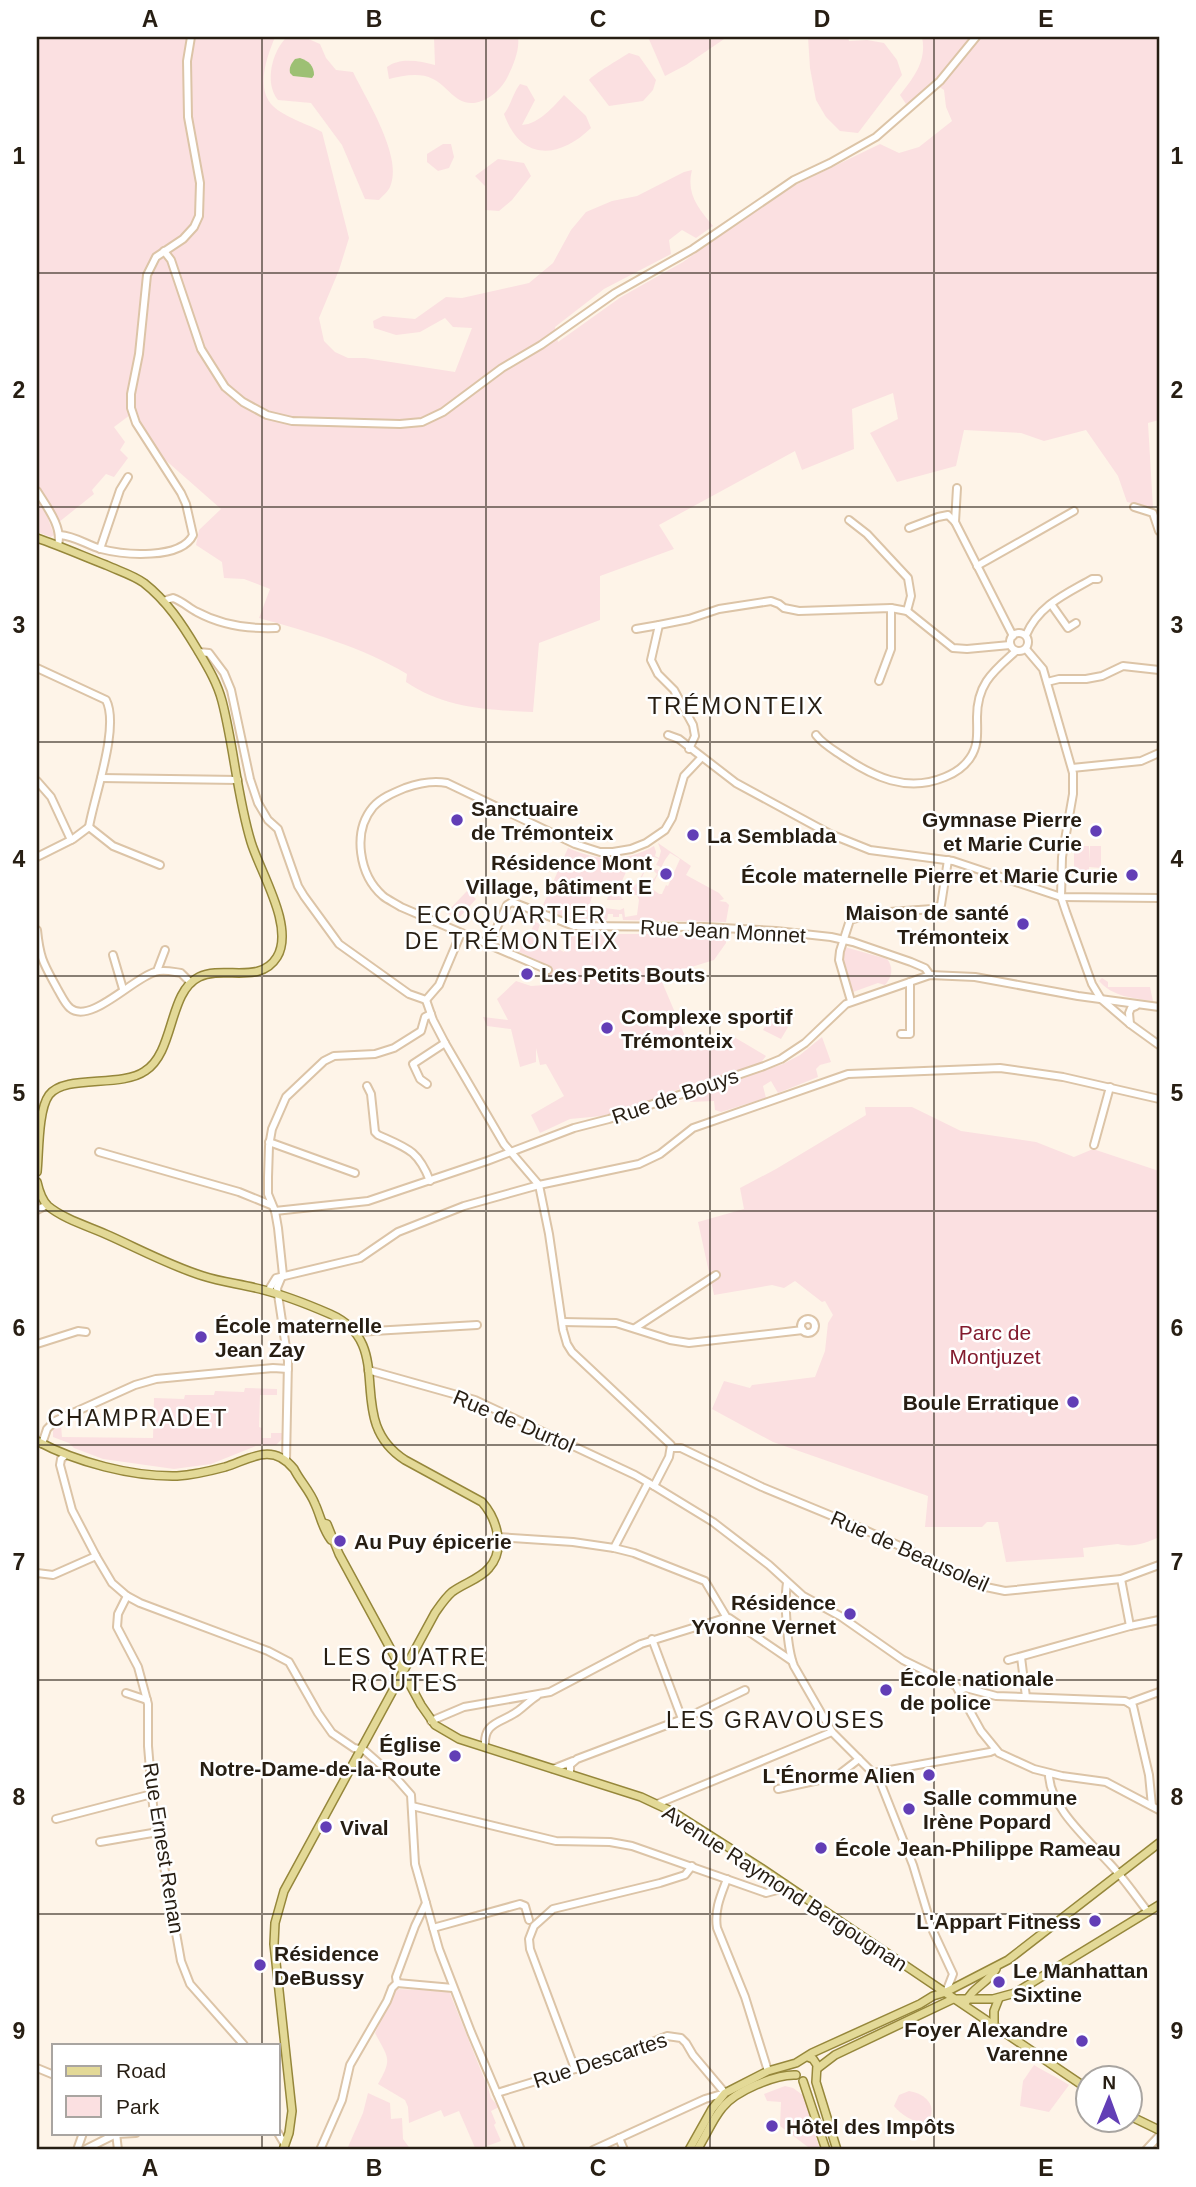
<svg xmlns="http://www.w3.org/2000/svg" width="1196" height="2187" viewBox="0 0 1196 2187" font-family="Helvetica,sans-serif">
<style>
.green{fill:#fbe0e1;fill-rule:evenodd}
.water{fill:#9dc074}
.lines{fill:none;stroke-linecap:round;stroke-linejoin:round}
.minor-casing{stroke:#dcc4a7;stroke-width:10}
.major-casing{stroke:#96873b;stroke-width:10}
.minor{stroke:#fff;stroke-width:6}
.major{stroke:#e3d997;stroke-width:7}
.grid{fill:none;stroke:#271e13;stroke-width:2;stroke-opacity:0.55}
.poi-dot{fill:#623eb6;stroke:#fff;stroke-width:2.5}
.labels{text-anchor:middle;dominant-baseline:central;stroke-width:5;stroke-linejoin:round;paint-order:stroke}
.poi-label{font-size:21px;font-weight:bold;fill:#271e13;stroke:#fff;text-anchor:start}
.street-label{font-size:21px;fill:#271e13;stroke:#fff}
.park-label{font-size:21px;fill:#831b2e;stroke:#fff}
.neighbourhood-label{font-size:23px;letter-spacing:2px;fill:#271e13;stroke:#fff}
.quarter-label{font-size:24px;letter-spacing:2px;fill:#271e13;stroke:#fff}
.neatline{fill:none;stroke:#271e13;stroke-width:2.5}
.grid-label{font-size:23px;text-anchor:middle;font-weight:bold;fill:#271e13}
</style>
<rect width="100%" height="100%" fill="#fef4e8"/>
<g class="green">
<path d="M37,37H275C267,57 255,88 273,106C284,117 308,124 322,132L349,238L339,270L319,318L324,341L335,352L348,358H365L455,372L472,328L453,327L445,318L420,332L396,335L374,328L373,321L383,316L415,319L446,297L462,298L529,283L553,263L571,230L586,212L612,201L637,196L684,172L692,170C686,194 698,208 713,226L696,238L682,230L669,240L671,254L604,289L555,327L558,342L621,297L683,262L748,215L789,188L880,144L899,153L919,147L952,121L946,107L944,90L935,84L906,104L900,95C914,77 927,61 922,37H1159V420L1148,423L1153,508L1127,502L1118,476L1086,430L1044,441L1021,433L964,430L956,466L897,482L870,433L898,419L893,393L852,409L854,449L802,470L795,451L659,525L674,549L600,576V620L539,643L533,712C488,710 444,708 406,682L407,674C362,647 309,632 259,618L270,589L244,579L224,578L222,562L196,545L199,530L221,509L162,457L130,415L114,427L125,442L120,450L128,458L114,477L106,474L92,490L94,494L59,522L37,484Z"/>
<path d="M287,37H304L320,44L326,58L336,70L353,72C366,99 404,158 390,187C388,192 382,196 379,200L365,199L342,145L311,103L278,100C264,83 272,51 287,37Z"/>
<path d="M434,37H518C520,50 513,66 507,78C499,94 476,111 458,99C449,93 442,83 433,79C419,72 403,76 389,79L387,67C400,57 420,61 435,65Z"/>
<polygon points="648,37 727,37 686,65 665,76"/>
<polygon points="808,37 848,37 849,41 867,40 884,43 897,60 902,75 858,133 840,131 826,117 816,100 810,68"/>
<path d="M629,53L639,56L656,80L653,90L643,101L609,106L589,80C595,73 620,59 629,53Z"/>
<path d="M520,84L527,86L535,100L522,125C539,124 554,106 564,95L586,116L591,128C559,159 521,162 504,114C511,105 513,93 520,84Z"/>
<polygon points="443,144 451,144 454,157 449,168 438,171 427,162 427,154"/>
<polygon points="498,159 524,163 531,176 512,200 499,211 485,210 485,186 475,176"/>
<polygon points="37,499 47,516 54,535 51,537 37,532"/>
<path d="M658,843L691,866L686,875L719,893L724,899L719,901L726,902L729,905L726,922L623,920L622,914H619V917H613V914H608L607,920C586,921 560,921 543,905L568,848C597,861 625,863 654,846L656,852L655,856L659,858L661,851ZM670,853L680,859L668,886L666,885L662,894H659L651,888L665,860ZM645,856L653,860L654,857L659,859L656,865L661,867L659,870L655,869L654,871L657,874L654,879L651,878L653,881L650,888L639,883L647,867L637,862L639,858L643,860ZM629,860L646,866L638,883L635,885L622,881L626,872L618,867L621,862L627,865L626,863ZM593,894H606L608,897L607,900H623L621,897L624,894L637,895L639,900L637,915L625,917L624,908L620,910L605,908V917L593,916V903H590Z"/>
<polygon points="1074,846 1089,846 1089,863 1090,846 1101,846 1101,868 1089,867 1089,872 1074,872"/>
<polygon points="467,891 476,899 459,918 446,913"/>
<polygon points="535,922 540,924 535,940 539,939 564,952 572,934 655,934 726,937 726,943 714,960 685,969 662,982 685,1036 692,1047 716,1045 729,1034 766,1056 759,1065 746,1070 692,1084 634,1107 602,1116 570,1119 540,1133 531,1115 564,1096 546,1064 540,1065 536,1048 536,1062 520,1067 511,1029 487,1026 483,1017 508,1020 497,999 516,981 531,986 545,985 547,980 544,978 547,971 550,973 552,967 517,951 523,939 527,940"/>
<path d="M845,947L887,959C894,968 892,977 885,985L878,983L853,992L842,954Z"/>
<path d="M1102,978L1108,982V987H1150L1153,1001C1133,998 1113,997 1099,981Z"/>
<polygon points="776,1007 794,1017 781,1039 763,1030"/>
<polygon points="822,1037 831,1062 820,1065 816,1069 818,1077 778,1093 771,1081 763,1086 766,1098 721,1112 715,1110 714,1101 690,1102 689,1096 783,1064 800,1055"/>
<path d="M865,1107H912L961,1131L1036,1142L1074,1157L1093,1149L1159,1171V1537C1146,1543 1132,1548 1118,1544L1083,1548L1084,1557L1006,1562L998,1522H987L982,1527H925L928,1496L773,1442L712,1409L724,1381L750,1388L752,1385L815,1377L825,1351L828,1323L833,1315L825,1301L822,1302L795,1281L784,1288L772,1285L714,1295L698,1222L744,1209L740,1188L776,1169L866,1115Z"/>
<polygon points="245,1388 277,1389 277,1395 260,1395 259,1427 262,1428 262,1438 271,1438 271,1433 282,1433 282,1439 276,1445 256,1446 211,1464 174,1469 103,1459 74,1448 69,1443 53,1437 53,1428 61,1425 62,1437 153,1438 154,1398 184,1399 185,1395 214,1395 215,1391 244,1392"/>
<path d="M396,1989L449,1991L488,2088L491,2098L499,2107L491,2111L496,2123L494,2125L501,2141L476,2150L459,2111L444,2117L441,2110L409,2123L408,2107L405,2100L378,2084C393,2058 388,2058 375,2033Z"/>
<path d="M1034,2065C1045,2072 1055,2076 1069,2085L1049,2112L1020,2106L1023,2081Z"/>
<polygon points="785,2086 793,2088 804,2096 820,2150 812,2150 780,2126 781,2102 767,2101 764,2094"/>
<path d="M909,2091C926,2094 938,2106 928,2122C916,2124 902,2116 894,2106L899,2095Z"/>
<polygon points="368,2093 390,2103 391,2119 402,2118 403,2139 411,2150 336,2150 348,2147 363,2113"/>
</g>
<path class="water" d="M300,58C309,61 314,66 314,75L312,78L293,76L290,73C289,67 291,64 295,59Z"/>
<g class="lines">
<defs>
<g id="minor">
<polyline points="164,251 171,260 201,349 225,387 243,402 267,415 292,421 400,424 422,422 443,412 502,368 541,345 615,293 693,249 794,180 830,163 876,137 940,81 976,37"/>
<polyline points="957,488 955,522 1013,636"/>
<path d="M37,491C46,506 63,527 58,545"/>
<polyline points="1134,507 1153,513 1159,531"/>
<polyline points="849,520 867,534 908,578 911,596 907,611"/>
<polyline points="909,528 938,517 948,515 955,522"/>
<path d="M60,535C75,536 87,545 101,549C124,555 181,560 193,535L186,504L181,493L136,423L131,408V394L139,354L147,275L156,257L183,239L194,227L199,216L200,183L188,117L187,61L191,37"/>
<polyline points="100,549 120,490 128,477"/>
<polyline points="977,566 1074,511"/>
<path d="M163,601L173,598C182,601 189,608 197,612C221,625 250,629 276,628"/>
<polyline points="1051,604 1068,628 1076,623"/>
<polyline points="636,629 659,625"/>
<circle cx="1019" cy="642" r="9"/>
<path d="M1026,635C1039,605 1066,594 1092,579H1098"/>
<polyline points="1026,649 1043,669 1073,773 1073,794 1062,857 1061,897 1066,912 1092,984 1101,999 1130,1024 1159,1045"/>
<polyline points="199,652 209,653 224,673 231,690 250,779 258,803 268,820 278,829 298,886 304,896 339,944 409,994 426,1000"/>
<path d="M37,668L106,700C120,727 94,797 89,827"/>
<polyline points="879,681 891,649 891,608"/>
<polyline points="1047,682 1059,679 1086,679 1102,676 1123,666 1159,670"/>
<polyline points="668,735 679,739 736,783 830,834 870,850 953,861 1061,897 1159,898"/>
<path d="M816,735C823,744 832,749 841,755C873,777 907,793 945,777C955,773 964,767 970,758C979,745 977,732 977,717C977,683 994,671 1016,651"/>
<polyline points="689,749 695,736 693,725 674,690 658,674 651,660 659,625 689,619 719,609 771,601 779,604 784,608 799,611 891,608 907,611 953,648 967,649 1010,645"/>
<polyline points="1072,768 1141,761 1159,753"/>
<polyline points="101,778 238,780"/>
<polyline points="37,781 51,797 71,840"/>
<polyline points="89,827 113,846 160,865"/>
<polyline points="37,857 73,839 89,827"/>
<path d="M37,930C40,960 44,964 58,990C61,995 65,1004 70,1008C90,1025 133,978 155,972C164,969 173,972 181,973L191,983"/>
<polyline points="489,945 507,905 512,902 574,926 704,927 776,931 831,937 853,942 911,962 925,968 930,975"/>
<polyline points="113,955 123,989"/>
<path d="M548,970L401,907C395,903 388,900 383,896C359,875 352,832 373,807C381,798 393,793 405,788C419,783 432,780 447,783L575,844L600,852H613L631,849L646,843L665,830L672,818L684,776L701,758"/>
<polyline points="157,971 165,950"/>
<polyline points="426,1000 433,1020 445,1043 504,1144 539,1185 549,1234 563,1330 567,1344 572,1352 671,1445 669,1457 654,1486 713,1522 769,1565 803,1596 840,1616 903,1660 956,1686 981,1731 999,1753 1034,1769 1062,1776 1106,1782 1159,1810"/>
<polyline points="426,1000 439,985 461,933"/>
<polyline points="851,1001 839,960 840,951 850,920 875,913 933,909 941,905 948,860"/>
<polyline points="1130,1024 1129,1013 1131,1008 1136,1006"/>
<polyline points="901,1034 910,1034 910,982"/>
<polyline points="427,1084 420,1079 413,1064 445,1043"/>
<path d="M367,1086L371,1094L375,1132L378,1135C407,1148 418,1150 430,1181"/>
<polyline points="269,1142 355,1173"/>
<polyline points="1094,1145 1110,1087"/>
<polyline points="99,1152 239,1192 271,1205"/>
<polyline points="37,1210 47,1205"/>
<polyline points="275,1211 368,1201 487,1161 574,1128 609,1119 764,1066 781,1059 805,1043 846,1004 930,975 975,977 1078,996 1159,1007"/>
<polyline points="283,1275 278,1228 275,1211 268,1194 268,1177 269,1146 272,1129 286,1097 324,1061 334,1056 375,1054 394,1048 421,1031 425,1017 431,1014"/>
<polyline points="282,1276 277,1288 288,1361 286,1461"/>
<polyline points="268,1291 276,1278 360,1258 398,1232 464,1206 539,1185 639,1164 660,1154 693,1128 848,1074 1000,1068 1063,1077 1159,1099"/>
<circle cx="808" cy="1326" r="7"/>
<polyline points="562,1322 616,1323 670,1340 689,1343 803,1330"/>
<polyline points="635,1328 716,1275"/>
<polyline points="356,1332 477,1325"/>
<polyline points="37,1344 78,1331 86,1332"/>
<polyline points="368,1370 475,1400 635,1475 654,1486"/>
<polyline points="42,1444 47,1429 55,1421 135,1385 156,1379 273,1368 288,1369"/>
<polyline points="671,1448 681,1448 762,1487 854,1525 915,1553 981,1586 1005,1591 1121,1579 1159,1565"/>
<polyline points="66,1455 61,1459 60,1465 72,1510 96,1556 112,1583 127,1596 140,1603 268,1651 289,1662 318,1713 332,1733 354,1748 364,1750 397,1779 411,1795 415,1864 439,1949 471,2032 521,2150"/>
<polyline points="498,1537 573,1542 614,1548 634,1553 705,1581 727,1618"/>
<polyline points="614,1548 648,1483"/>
<polyline points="37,1573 53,1575 96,1556"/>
<polyline points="1121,1579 1130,1626"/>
<path d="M787,1583C784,1602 787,1649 794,1666L832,1732L879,1779L913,1865L933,1931L953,1974L946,1992"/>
<polyline points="127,1596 118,1614 117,1627 138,1667 148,1704 148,1746 153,1805 181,1961 190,1984 244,2045"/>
<polyline points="652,1639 682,1719"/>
<polyline points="1021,1657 1026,1697"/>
<polyline points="1008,1660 1130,1626 1159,1620"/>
<polyline points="959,1690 966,1688 996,1696 1125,1701 1129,1703 1159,1692"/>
<polyline points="126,1693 147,1700"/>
<polyline points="1129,1703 1133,1706 1149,1775 1152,1806"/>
<polyline points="431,1721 464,1707 550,1692 641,1644 725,1618 729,1618 792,1661"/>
<path d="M485,1747C483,1721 502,1723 518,1711C525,1706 529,1701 537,1696"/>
<polyline points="553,1769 573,1761"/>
<polyline points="873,1773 990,1752 995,1750"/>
<path d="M1049,1773C1048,1809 1097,1847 1118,1873C1129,1886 1138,1899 1148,1912"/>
<polyline points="570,1774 570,1765 577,1759 688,1717 745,1690"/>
<polyline points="778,1789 837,1776 859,1759"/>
<polyline points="657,1804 832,1732"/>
<polyline points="412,1806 556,1841 610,1842 632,1846 766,1893 781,1889 785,1884"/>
<polyline points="56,1819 152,1794"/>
<polyline points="100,1842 158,1832"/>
<path d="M727,1879C721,1895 714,1910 717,1928L745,1997L768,2071"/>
<polyline points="433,1928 520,1904 525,1906 529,1920"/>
<polyline points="397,1983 453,1988"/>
<polyline points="37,2068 54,2075"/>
<polyline points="575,2069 530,1949 529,1939 534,1926 553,1909 660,1883 685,1875 692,1866"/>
<polyline points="497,2093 621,2055 667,2036 681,2038 686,2043 693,2055 725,2093 705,2099 593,2150"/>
<polyline points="116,2133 118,2150"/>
<polyline points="278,2133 285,2145"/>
<polyline points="619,2138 624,2150"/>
<polyline points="77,2150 83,2133"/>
<polyline points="84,2150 116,2134 136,2133"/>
<polyline points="320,2150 342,2100 350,2065 387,2001 392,1988 397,1983 396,1977 415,1926 426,1903"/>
<polyline points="1146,2150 1159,2136"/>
</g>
<g id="major">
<path d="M37,538C60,546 83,556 106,565C119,571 133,575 144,583C167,601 182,624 197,649C207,666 217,682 222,701C234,747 237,796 251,842C260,872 295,927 277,957C260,985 224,965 199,977C168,992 175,1052 145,1071C121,1088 65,1074 49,1095C38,1110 39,1152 37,1172"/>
<path d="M37,1182C39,1191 42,1200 48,1206C65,1220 91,1227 110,1236C141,1250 171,1266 203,1276C221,1282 241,1284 260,1289C284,1295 307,1304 330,1314C400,1345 341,1419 405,1460L482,1502C497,1519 506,1549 489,1568C480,1579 464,1583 452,1592C445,1598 440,1606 435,1613L284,1891L275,1923L274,1944L292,2111L289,2133L283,2150"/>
<path d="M37,1441C76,1462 132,1477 177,1476C193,1475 210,1471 225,1467C250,1459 272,1442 294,1469C300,1481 310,1491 315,1504C321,1517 322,1528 331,1540"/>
<polyline points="323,1523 327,1524 339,1554 421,1705 435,1725 459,1739 641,1797 673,1812 761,1868 1088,2089"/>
<polyline points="957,1999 993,1999 1015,1993 1159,1905"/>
<path d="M965,2004C971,1988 988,1983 996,1969"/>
<polyline points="994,2024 994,2011 999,1998"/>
<polyline points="808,2057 813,2059 817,2065 816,2082 837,2150"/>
<polyline points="818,2068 835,2055 953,1999"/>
<polyline points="803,2081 826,2150"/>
<polyline points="1130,2116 1159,2130"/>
<polyline points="689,2150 712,2109 725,2093 768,2071 796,2063 812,2053 920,2004 933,1996 946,1992 1008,1960 1159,1843"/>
<path d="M697,2150C706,2136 712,2120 722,2108C735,2091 776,2074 796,2075"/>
</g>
</defs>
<use href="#minor" class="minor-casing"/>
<use href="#major" class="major-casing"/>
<use href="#minor" class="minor"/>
<use href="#major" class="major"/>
</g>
<path class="grid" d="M262,37V2045M486,37V2150M710,37V2150M934,37V2150M37,273H1159M37,507H1159M37,742H1159M37,976H1159M37,1211H1159M37,1445H1159M37,1680H1159M37,1914H1159M262,2133V2150"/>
<g class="poi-dot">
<circle cx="457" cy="820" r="7"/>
<circle cx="1096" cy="831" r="7"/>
<circle cx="693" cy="835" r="7"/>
<circle cx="666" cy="874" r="7"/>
<circle cx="1132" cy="875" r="7"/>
<circle cx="1023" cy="924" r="7"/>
<circle cx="527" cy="974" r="7"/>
<circle cx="607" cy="1028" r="7"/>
<circle cx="201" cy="1337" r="7"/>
<circle cx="1073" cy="1402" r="7"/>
<circle cx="340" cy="1541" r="7"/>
<circle cx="850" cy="1614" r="7"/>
<circle cx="886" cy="1690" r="7"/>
<circle cx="455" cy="1756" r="7"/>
<circle cx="929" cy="1775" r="7"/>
<circle cx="909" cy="1809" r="7"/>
<circle cx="326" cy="1827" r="7"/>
<circle cx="821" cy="1848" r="7"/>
<circle cx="1095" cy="1921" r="7"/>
<circle cx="260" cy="1965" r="7"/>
<circle cx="999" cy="1982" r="7"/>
<circle cx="1082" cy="2041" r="7"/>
<circle cx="772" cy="2126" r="7"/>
</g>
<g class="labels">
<g class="poi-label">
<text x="471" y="808">Sanctuaire<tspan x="471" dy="24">de Trémonteix</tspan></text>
<text x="1082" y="819" text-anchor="end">Gymnase Pierre<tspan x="1082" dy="24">et Marie Curie</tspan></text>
<text x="707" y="835">La Semblada</text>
<text x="652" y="862" text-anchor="end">Résidence Mont<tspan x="652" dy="24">Village, bâtiment E</tspan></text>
<text x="1118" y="875" text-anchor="end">École maternelle Pierre et Marie Curie</text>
<text x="1009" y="912" text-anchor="end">Maison de santé<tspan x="1009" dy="24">Trémonteix</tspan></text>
<text x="541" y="974">Les Petits Bouts</text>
<text x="621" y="1016">Complexe sportif<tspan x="621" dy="24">Trémonteix</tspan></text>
<text x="215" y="1325">École maternelle<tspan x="215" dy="24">Jean Zay</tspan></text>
<text x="1059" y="1402" text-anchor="end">Boule Erratique</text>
<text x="354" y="1541">Au Puy épicerie</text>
<text x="836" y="1602" text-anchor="end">Résidence<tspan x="836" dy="24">Yvonne Vernet</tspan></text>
<text x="900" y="1678">École nationale<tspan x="900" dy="24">de police</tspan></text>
<text x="441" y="1744" text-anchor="end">Église<tspan x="441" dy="24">Notre-Dame-de-la-Route</tspan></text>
<text x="915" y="1775" text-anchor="end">L'Énorme Alien</text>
<text x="923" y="1797">Salle commune<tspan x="923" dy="24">Irène Popard</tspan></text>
<text x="340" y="1827">Vival</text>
<text x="835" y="1848">École Jean-Philippe Rameau</text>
<text x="1081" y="1921" text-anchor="end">L'Appart Fitness</text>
<text x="274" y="1953">Résidence<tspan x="274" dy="24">DeBussy</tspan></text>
<text x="1013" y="1970">Le Manhattan<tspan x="1013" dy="24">Sixtine</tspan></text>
<text x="1068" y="2029" text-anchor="end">Foyer Alexandre<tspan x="1068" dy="24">Varenne</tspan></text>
<text x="786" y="2126">Hôtel des Impôts</text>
</g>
<g class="street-label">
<text transform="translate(723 931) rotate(3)">Rue Jean Monnet</text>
<text transform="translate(675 1096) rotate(-19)">Rue de Bouys</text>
<text transform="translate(514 1421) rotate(23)">Rue de Durtol</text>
<text transform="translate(910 1551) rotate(24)">Rue de Beausoleil</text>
<text transform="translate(164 1848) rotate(81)">Rue Ernest Renan</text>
<text transform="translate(785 1888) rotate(33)">Avenue Raymond Bergougnan</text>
<text transform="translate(600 2060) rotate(-18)">Rue Descartes</text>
</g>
<g class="park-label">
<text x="995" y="1332">Parc de<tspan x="995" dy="24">Montjuzet</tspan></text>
</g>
<g class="neighbourhood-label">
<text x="512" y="915">ECOQUARTIER<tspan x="512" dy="26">DE TRÉMONTEIX</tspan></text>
<text x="138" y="1418">CHAMPRADET</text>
<text x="405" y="1657">LES QUATRE<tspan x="405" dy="26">ROUTES</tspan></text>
<text x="776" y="1720">LES GRAVOUSES</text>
</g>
<g class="quarter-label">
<text x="736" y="705">TRÉMONTEIX</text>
</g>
</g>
<rect width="1196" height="2187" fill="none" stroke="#ffffff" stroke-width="77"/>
<rect x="52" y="2044" width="228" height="91" fill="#ffffff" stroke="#a9a5a1" stroke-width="2"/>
<rect x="66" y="2066" width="35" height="10" fill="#e3d997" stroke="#a9a5a1" stroke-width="2"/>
<text x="116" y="2078" font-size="21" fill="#271e13">Road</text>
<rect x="66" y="2096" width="35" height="21" fill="#fbe0e1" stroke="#a9a5a1" stroke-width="2"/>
<text x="116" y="2114" font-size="21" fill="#271e13">Park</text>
<g transform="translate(1109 2099) rotate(1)"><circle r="33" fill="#ffffff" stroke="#a9a5a1" stroke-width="2"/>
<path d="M0-5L12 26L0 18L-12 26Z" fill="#623eb6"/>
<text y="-10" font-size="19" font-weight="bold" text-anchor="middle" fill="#271e13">N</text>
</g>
<rect x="38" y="38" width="1120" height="2110" class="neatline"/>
<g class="grid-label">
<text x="150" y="27">A</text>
<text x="374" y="27">B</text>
<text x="598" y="27">C</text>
<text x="822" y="27">D</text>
<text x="1046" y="27">E</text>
<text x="19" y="164">1</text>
<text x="1177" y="164">1</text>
<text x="19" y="398">2</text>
<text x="1177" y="398">2</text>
<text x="19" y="633">3</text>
<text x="1177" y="633">3</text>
<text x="19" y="867">4</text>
<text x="1177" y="867">4</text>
<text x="19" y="1101">5</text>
<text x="1177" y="1101">5</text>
<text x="19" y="1336">6</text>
<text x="1177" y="1336">6</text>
<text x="19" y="1570">7</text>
<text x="1177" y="1570">7</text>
<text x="19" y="1805">8</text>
<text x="1177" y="1805">8</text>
<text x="19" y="2039">9</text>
<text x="1177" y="2039">9</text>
<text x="150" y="2176">A</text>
<text x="374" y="2176">B</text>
<text x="598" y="2176">C</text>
<text x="822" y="2176">D</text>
<text x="1046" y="2176">E</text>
</g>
</svg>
